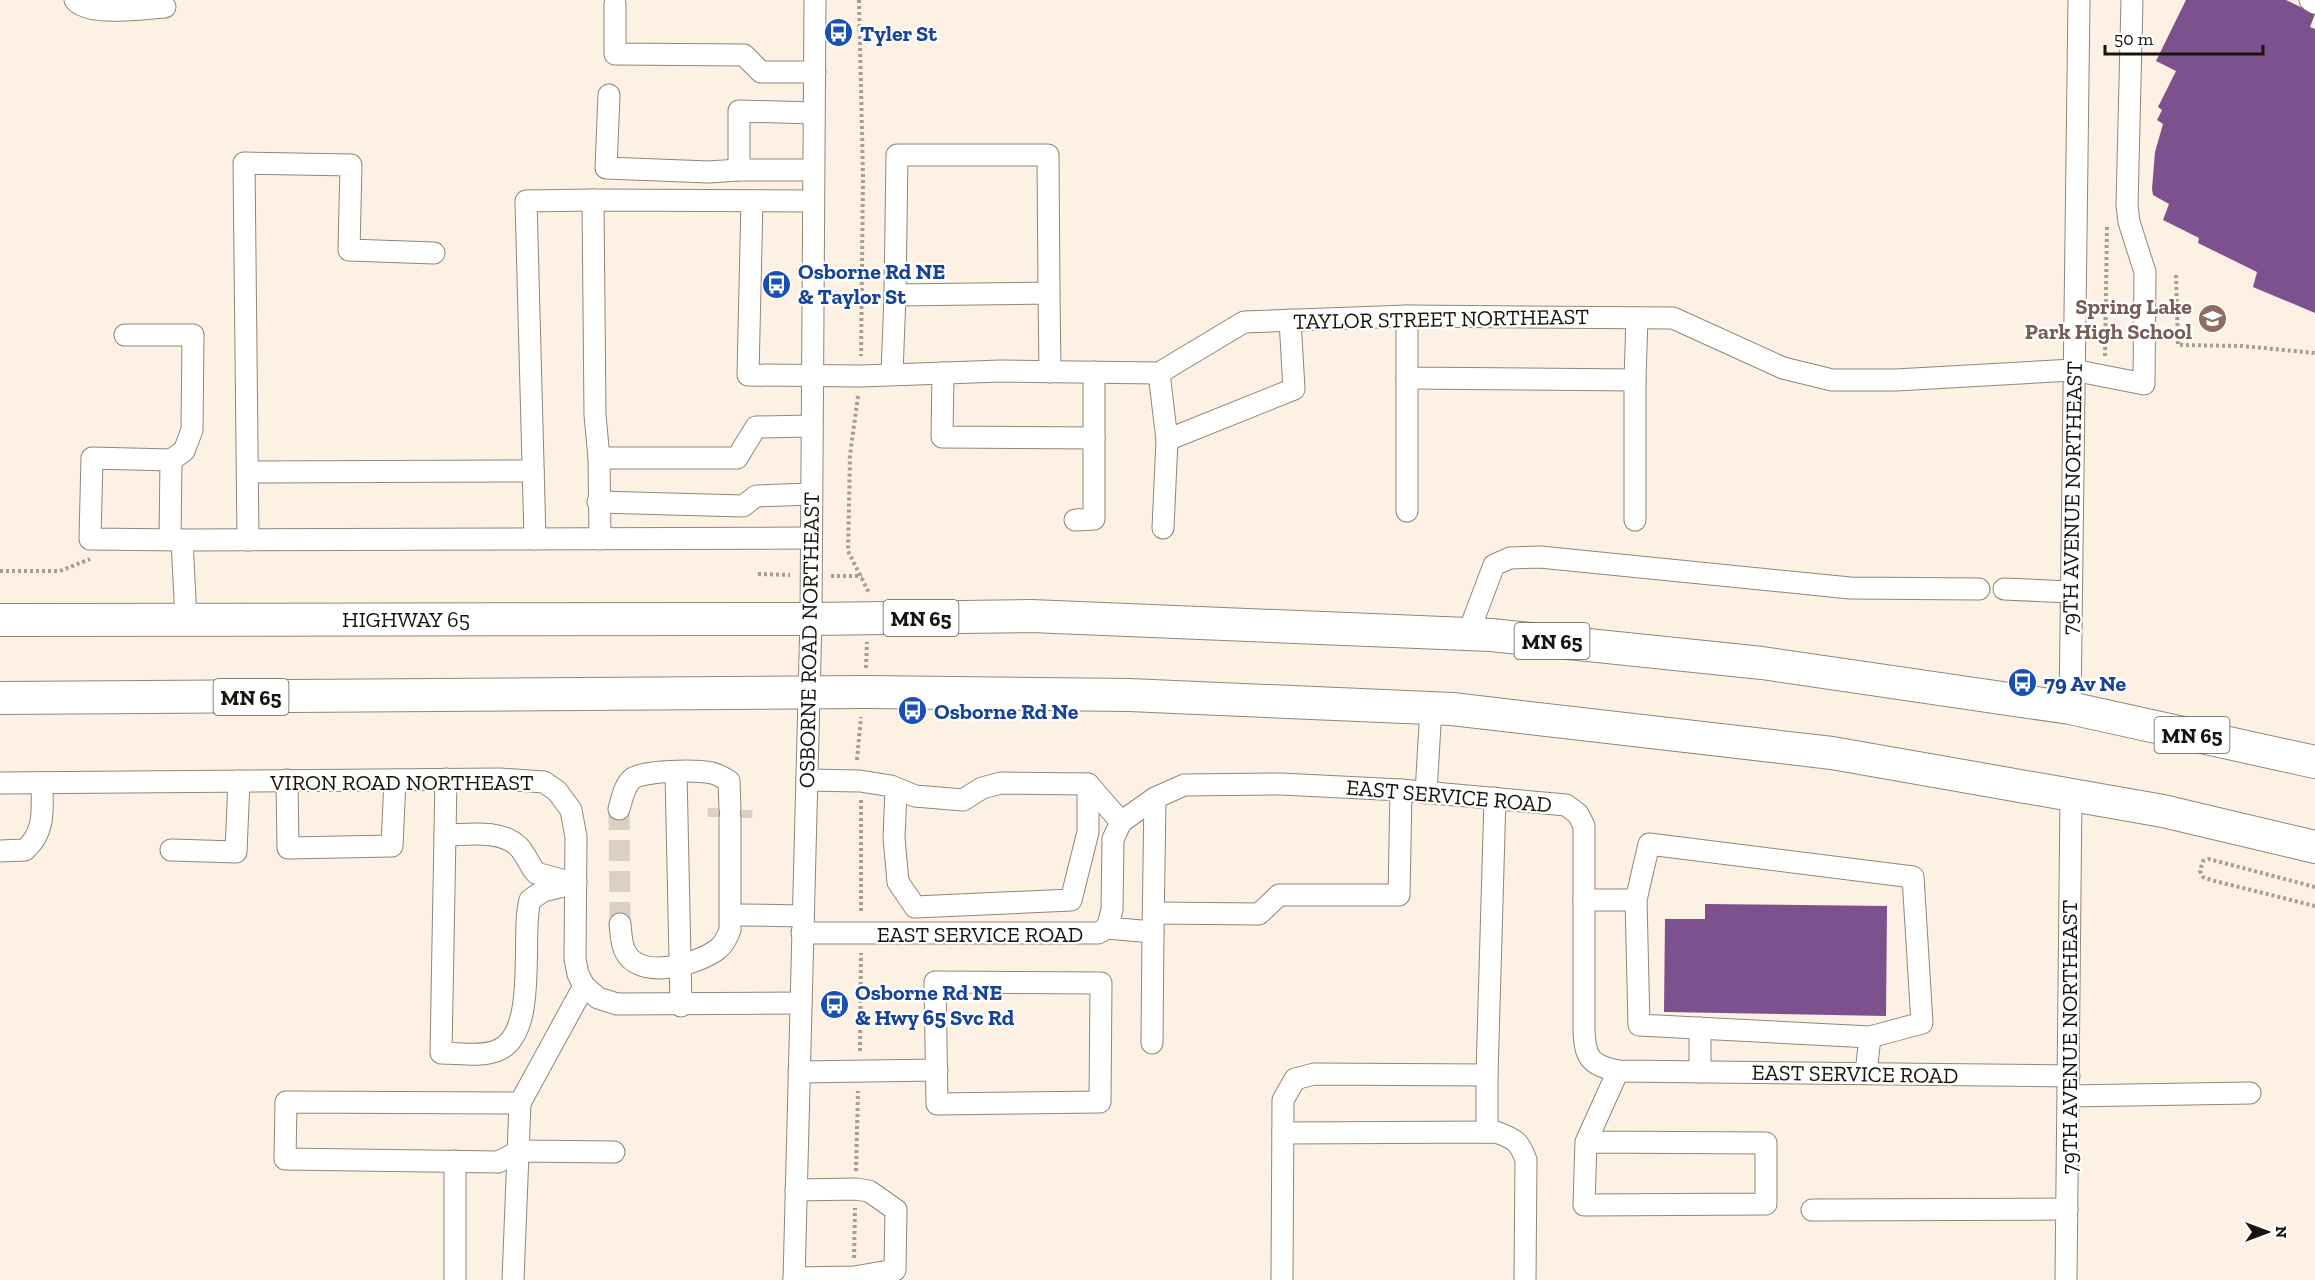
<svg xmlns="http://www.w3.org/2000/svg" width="2315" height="1280" viewBox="0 0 2315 1280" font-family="'Zilla Slab',serif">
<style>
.building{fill:#7d518d}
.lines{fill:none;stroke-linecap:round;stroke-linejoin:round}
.minor-tunnel{stroke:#dad0c3;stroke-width:21;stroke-dasharray:21 10;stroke-linecap:butt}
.minor-casing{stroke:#91867a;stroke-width:23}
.highway-casing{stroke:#91867a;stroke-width:34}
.path{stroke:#a69d93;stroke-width:4;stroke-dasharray:3 3;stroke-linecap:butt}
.minor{stroke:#fff;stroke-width:21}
.highway{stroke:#fff;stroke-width:32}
.labels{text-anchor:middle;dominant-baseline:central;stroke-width:4.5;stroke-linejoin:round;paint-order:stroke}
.shield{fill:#fff;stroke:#5d5a57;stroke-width:1.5}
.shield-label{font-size:21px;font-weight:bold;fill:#17130f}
.transit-label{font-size:22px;font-weight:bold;fill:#164399;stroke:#fff;text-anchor:start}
.education-label{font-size:22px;font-weight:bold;fill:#785e54;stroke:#fff;text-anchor:end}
.street-label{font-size:22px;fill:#17130f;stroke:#fff}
</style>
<rect width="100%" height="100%" fill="#fdf1e3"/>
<g class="building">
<polygon points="2186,0 2286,0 2315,14 2310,27 2315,29 2315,313 2253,287 2257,272 2198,243 2199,238 2163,220 2169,204 2153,195 2152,189 2155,152 2163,124 2157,120 2162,110 2158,107 2176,71 2156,61"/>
<polygon points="1705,904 1887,906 1886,1016 1664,1012 1665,919 1705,919"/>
</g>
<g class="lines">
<g class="minor-tunnel">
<polyline points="718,808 718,817"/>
<polyline points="619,809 620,924"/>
<polyline points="742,810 742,818"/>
</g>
<defs>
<g id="minor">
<path d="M75,0C89,17 143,8 165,7"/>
<polyline points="2310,0 2315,3"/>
<polyline points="615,4 615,54 744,55 761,72 815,72"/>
<polyline points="609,95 606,168 709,172 739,170"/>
<polyline points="813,170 739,170 739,111 814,113"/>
<polyline points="752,201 748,375 861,376 1001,371 1159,373 1244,322 1407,316 1673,318 1783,368 1832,380 1896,380 2073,370 2144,384 2145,272 2129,222 2127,206 2132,0"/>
<polyline points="895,295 897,155 1048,155 1049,293"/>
<polyline points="1407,316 1407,378 1635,380 1637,318"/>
<polyline points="125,335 193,335 192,430 184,451 171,460"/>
<polyline points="943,373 942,437 1094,438 1094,372"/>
<polyline points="1159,373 1167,440 1294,389 1290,320"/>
<polyline points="892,374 895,295 1049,293 1050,372"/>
<polyline points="1407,378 1407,511"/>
<polyline points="1635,380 1635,520"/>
<polyline points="599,458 737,458 756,427 811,426"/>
<polyline points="248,472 533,471"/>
<polyline points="598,502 743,506 756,496 811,494"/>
<polyline points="1075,520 1094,519 1094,438"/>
<polyline points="1163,528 1167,440"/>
<polyline points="535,539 526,201 593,200"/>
<polyline points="600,539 599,458 595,415 593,200 813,201"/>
<polyline points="170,540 171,460 92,458 90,539 182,540 811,538"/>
<polyline points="182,540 186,619"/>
<polyline points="248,540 244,163 351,165 349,250 434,253"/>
<polyline points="2004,589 2070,592"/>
<polyline points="1468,634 1494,565 1510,558 1540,557 1850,588 1979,589"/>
<polyline points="2070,708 2079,0"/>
<polyline points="676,772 681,1006"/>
<path d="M446,779L441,1053C459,1053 480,1057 496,1051C540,1036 520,935 530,900L543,891L576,883"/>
<polyline points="287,780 288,848 392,846 395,780"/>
<polyline points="807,780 860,781 891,786 915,796 963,800 982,788 1001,783 1088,784 1121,822"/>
<polyline points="0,783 500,779 544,782 557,791 571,810 576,837 575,959 578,974 584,986 598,998 617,1004 801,1003"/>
<polyline points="896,789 894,838 898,882 915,907 1071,900 1088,832 1088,784"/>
<polyline points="1426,793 1431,708"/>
<path d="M619,809C622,799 624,786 632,779C643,770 697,770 712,773C717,774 724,778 729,781L730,809"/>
<path d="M445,835C467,835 500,829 518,846C526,854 529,865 536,873L569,882"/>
<polyline points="171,850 236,852 239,781"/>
<path d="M0,851L25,850C46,831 42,809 42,783"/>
<polyline points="1584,900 1636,900 1649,844 1913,877 1922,1023 1870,1037 1639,1025 1636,900"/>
<polyline points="1154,913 1259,914 1279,895 1399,895 1401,790"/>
<polyline points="742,915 803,916"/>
<path d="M620,924C621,932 621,944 625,951C639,981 697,965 718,949C724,944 727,938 730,930V817"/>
<polyline points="1107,928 1153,932 1155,798"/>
<path d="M802,933H1098L1107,928L1112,910L1113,839L1121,822L1155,798L1184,785L1281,784L1401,790L1566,805L1578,814L1584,826V1030C1585,1058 1590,1065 1618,1071L2069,1076"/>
<polygon points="935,982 1101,983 1100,1102 937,1104"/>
<polyline points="1700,1028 1700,1072"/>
<polyline points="1152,1043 1153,932"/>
<polyline points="799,1072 937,1070"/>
<polyline points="1866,1073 1870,1037"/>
<polyline points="1487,1075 1487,1132"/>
<polyline points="2069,1096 2250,1093"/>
<polyline points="520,1103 286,1102 285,1159 498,1162 520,1151 614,1152"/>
<path d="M1283,1133L1496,1132C1515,1139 1519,1141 1526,1160L1525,1280"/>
<polyline points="1586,1142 1766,1143 1766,1204 1584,1205 1586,1142 1618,1071"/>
<polyline points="455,1161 455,1280"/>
<polyline points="1812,1210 2067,1209"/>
<polyline points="794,1278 854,1277 895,1270 896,1210 869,1191 856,1189 796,1190"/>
<polyline points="513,1280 520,1103 584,986"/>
<polyline points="794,1280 811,619 815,0"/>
<polyline points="1282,1280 1283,1100 1295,1079 1314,1074 1487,1075 1495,798"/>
<polyline points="2066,1280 2071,794"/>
</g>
<g id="highway">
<polyline points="0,620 811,619 1031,616 1491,635 1762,663 2070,708 2315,762"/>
<polyline points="0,698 865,692 1129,695 1452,709 1832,753 2163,811 2315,847"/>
</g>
</defs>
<use href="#minor" class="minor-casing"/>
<use href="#highway" class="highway-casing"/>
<g class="path">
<polyline points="859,0 863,176 861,356"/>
<polyline points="2176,275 2178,345 2242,346 2315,353"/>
<polyline points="2105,356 2107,226"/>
<polyline points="858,396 850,455 848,551 869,593"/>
<polyline points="0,571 60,571 90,559"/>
<polyline points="758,574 790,575"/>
<polyline points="831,576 862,576"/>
<polyline points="866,668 867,642"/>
<polyline points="857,760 861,717"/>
<polyline points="861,800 861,913"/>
<polyline points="2315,887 2209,859 2203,861 2200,871 2203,877 2211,880 2315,906"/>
<polyline points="860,1051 861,953"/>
<polyline points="856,1171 858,1091"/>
<polyline points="854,1258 855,1208"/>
</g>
<use href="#minor" class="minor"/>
<use href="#highway" class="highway"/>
</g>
<defs>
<symbol id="bus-disc" viewBox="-11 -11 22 22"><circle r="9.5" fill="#1a4fb4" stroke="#fff"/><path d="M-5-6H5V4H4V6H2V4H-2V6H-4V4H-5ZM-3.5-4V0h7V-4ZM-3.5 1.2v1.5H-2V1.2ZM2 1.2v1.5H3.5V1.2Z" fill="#fff"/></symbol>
<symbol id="school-disc" viewBox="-11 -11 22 22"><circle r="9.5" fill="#8d6e63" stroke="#fff"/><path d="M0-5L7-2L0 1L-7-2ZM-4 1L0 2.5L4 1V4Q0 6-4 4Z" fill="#fff"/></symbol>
</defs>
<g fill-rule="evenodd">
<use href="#bus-disc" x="822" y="16" width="33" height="33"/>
<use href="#bus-disc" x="760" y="268" width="33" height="33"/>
<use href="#school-disc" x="2196" y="302" width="33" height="33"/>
<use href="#bus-disc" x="2006" y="666" width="33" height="33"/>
<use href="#bus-disc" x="896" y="694" width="33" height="33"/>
<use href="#bus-disc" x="818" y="988" width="33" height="33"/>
</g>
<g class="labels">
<g class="shield">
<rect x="883.5" y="600" width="75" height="36" rx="4.5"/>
<rect x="1514.5" y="623" width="75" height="36" rx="4.5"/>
<rect x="213.5" y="679" width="75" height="36" rx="4.5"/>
<rect x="2154.5" y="717" width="75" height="36" rx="4.5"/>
</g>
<g class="shield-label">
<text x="921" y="618">MN 65</text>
<text x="1552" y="641">MN 65</text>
<text x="251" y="697">MN 65</text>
<text x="2192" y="735">MN 65</text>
</g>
<g class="transit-label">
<text x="860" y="33">Tyler St</text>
<text x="798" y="271">Osborne Rd NE<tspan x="798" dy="25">&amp; Taylor St</tspan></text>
<text x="2044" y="683">79 Av Ne</text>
<text x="934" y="711">Osborne Rd Ne</text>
<text x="855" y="992">Osborne Rd NE<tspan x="855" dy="25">&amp; Hwy 65 Svc Rd</tspan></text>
</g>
<g class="education-label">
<text x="2192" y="306">Spring Lake<tspan x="2192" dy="25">Park High School</tspan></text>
</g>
<g class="street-label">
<text transform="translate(1441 319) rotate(-1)">TAYLOR STREET NORTHEAST</text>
<text transform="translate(2072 498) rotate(-89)">79TH AVENUE NORTHEAST</text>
<text x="406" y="619">HIGHWAY 65</text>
<text transform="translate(809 640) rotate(-89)">OSBORNE ROAD NORTHEAST</text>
<text x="402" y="782">VIRON ROAD NORTHEAST</text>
<text transform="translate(1449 796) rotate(5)">EAST SERVICE ROAD</text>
<text x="980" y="934">EAST SERVICE ROAD</text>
<text transform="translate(2069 1037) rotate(-90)">79TH AVENUE NORTHEAST</text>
<text transform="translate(1855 1074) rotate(1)">EAST SERVICE ROAD</text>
</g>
</g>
<g transform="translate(2267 1232) rotate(90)" stroke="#ffffff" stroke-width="4.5" paint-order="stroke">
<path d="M0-4.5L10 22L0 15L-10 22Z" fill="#17130f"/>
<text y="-9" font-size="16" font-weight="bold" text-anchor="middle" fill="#17130f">N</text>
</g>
<path d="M2105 45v9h158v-9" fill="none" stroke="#17130f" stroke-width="3"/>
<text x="2114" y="45" font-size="18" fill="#17130f" stroke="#ffffff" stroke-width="4.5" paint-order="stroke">50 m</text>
</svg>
